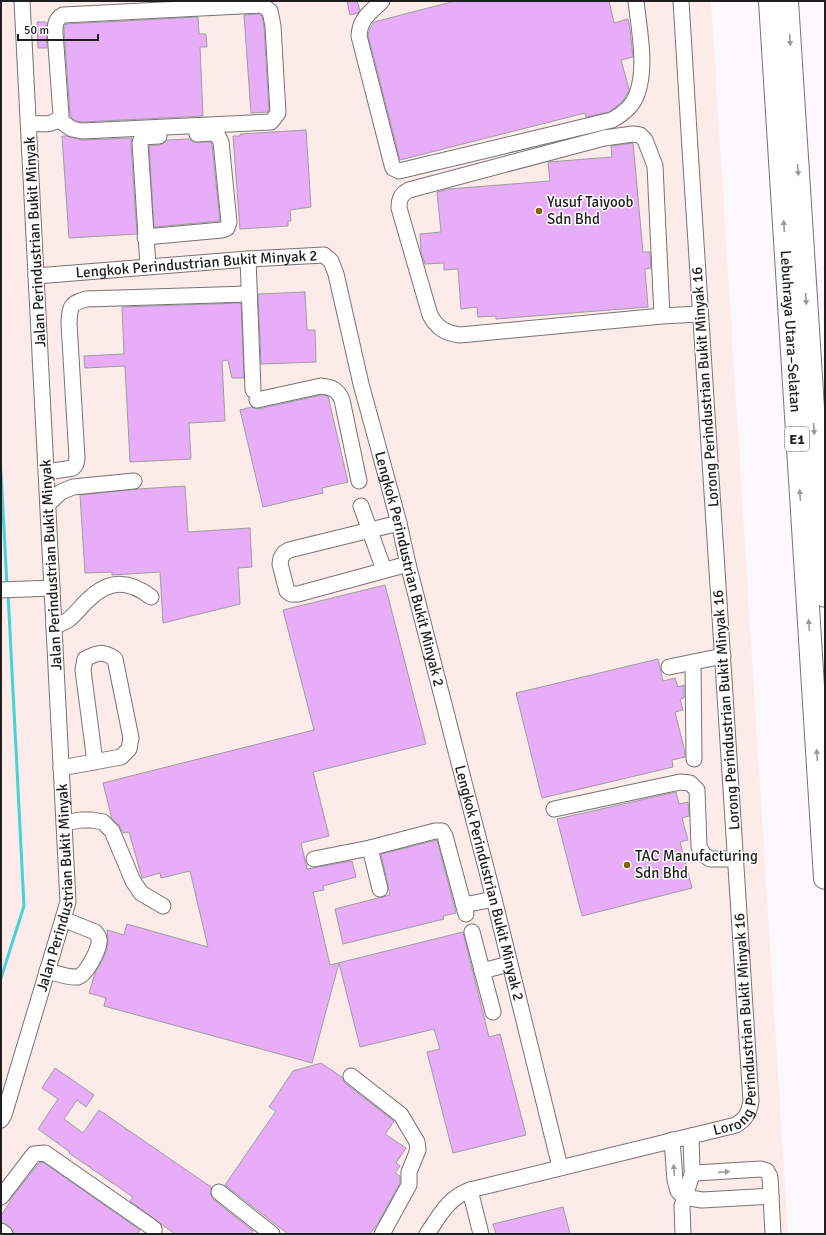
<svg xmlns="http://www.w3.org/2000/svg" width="826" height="1235" viewBox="0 0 826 1235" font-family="Signika,sans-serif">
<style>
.industrial{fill:#fcebe9}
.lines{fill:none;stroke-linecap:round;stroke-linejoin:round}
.stream{stroke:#43d4d8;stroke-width:3}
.building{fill:#e7adf8;stroke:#9f9c9f}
.minor-casing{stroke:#767377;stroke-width:17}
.highway-casing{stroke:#767377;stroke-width:24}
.minor{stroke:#fff;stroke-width:15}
.highway{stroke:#fff;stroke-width:22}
.oneway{fill:#9a9a9a}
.poi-dot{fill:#8d5f06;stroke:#fff;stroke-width:1.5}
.labels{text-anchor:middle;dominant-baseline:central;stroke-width:3;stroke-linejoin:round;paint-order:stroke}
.shield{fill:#fff;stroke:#626262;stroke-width:1}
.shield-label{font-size:14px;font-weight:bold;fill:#1f1e1f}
.poi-label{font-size:15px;fill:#1f1e1f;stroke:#fff;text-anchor:start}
.street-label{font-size:15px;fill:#1f1e1f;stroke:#fff}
</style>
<rect width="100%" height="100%" fill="#fcf8fd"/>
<polygon class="industrial" points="1,1 711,1 788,1234 1,1234"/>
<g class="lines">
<g class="stream">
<polyline points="1,472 7,586"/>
<polyline points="1,978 24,906 8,593"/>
</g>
</g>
<g class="building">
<polygon points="347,1 357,1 360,10 358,13 350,15"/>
<polygon points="455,1 609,1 614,23 628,19 630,29 633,57 621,60 629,89 627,94 621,103 609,112 586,117 585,113 400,160 368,35 370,28 374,22"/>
<polygon points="259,14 262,16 264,27 269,110 268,112 251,113 244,15"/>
<polygon points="198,17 199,34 206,34 207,47 200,47 203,116 83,122 76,121 70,116 64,29 66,24"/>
<polygon points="37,22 46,22 47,48 38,48"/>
<polygon points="306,130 311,207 290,210 291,221 288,221 288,226 240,229 233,136 240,136 240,134"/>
<polygon points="62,136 67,136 82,140 132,138 131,144 137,234 69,238"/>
<polygon points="189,139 193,142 211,142 212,145 220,221 154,227 149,146 160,145 164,143 167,140"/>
<polygon points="633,143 643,252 650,252 651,268 645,269 648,307 496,319 496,316 478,317 477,307 461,309 458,269 444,270 444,263 425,264 421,252 420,234 441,232 437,192 449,189 550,181 548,162 612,157 611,146"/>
<polygon points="305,292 307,330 315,330 316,362 261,364 258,294"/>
<polygon points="241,303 244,378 232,378 228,360 222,361 225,421 189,423 191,459 130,462 125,366 85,368 84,356 124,354 122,307"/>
<polygon points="321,395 328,396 348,482 322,488 323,493 263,507 240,410 252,407 259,409"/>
<polygon points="185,486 188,532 250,528 252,567 238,568 240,604 163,623 160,572 112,575 112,572 85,573 80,495 138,489"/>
<polygon points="385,585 426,744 313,772 329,836 301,843 307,869 352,861 356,877 323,886 324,890 313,892 330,965 463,932 489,1037 500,1034 526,1135 453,1153 427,1052 440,1049 434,1029 360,1047 339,963 312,1063 104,1006 106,998 89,993 95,973 102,961 107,949 108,940 107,930 124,935 127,924 208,947 190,871 161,878 160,873 142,878 129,832 123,833 119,825 112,819 103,783 314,730 283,610"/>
<polygon points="658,659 663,681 675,678 678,687 684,685 684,698 680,699 683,710 675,712 685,752 685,757 672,760 673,767 542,798 516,693"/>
<polygon points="676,792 679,804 688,802 689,816 682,818 688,840 680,842 692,888 582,916 557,819"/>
<polygon points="437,840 456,913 443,916 444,919 343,944 335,909 390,895 381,854"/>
<polygon points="321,1063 342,1077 345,1083 394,1121 385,1134 406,1148 396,1163 400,1166 395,1173 400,1176 400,1183 378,1223 370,1234 288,1234 225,1185 276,1111 269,1107 293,1071"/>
<polygon points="55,1068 94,1095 86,1107 77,1100 64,1119 83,1133 99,1110 211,1187 211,1195 213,1199 253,1231 251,1234 175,1234 130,1201 133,1197 69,1153 70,1152 38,1129 58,1099 42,1088"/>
<polygon points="43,1162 140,1230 137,1234 14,1234 10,1227 1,1222 1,1216 10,1202 10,1200 39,1163"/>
<polygon points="563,1207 570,1234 496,1234 493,1224"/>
</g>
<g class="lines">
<defs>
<g id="minor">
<path d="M382,1C370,13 360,18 359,36L392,165L393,168L399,171L612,120C623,114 633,106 637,94C647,67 639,29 636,1"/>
<path d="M29,124C40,123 56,127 61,115L55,32C55,24 56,19 63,15L262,5L270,11L273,26L278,113L271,122L82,131L72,129L59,120"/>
<polyline points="145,237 222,230 227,228 229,222 221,142 218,136 213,133 197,134"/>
<polyline points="248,259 253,390"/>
<polyline points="148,266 140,143 142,137 159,136"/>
<path id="s1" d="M36,276L248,259L324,255L331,261L336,274L361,384L399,523L408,564L494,899L560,1167"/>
<path d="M662,316L655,166L645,140L640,135L633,134L604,138L409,190C401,194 399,199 399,208L430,315C437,328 445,333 460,335L662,316L700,314"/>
<path d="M257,400L321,386C332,387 338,390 342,400L359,481"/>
<path d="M47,472L73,468L76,464L77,458L69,323C70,306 70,304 86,299L249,294"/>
<polyline points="48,504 61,492 73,487 134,481"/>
<polyline points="361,506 384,570"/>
<polyline points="399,523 289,550 284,553 281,558 280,564 287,591 291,594 298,594 408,564"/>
<polyline points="1,590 52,588"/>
<path d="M54,626C59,624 64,623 68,620C76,614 81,606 88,600C109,579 129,580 151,597"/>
<polyline points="693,662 694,759"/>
<polyline points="669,667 723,656"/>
<path d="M61,768L121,757L129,749L131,738L115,659C103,651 98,652 85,659L83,670L95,762"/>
<polyline points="554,809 680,782 690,783 697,790 699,847 704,855 710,859 736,859"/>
<polyline points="64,823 81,820 92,820 103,822 112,831 133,881 141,893 163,906"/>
<polyline points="370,848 380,889"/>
<polyline points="314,859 370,848 435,831 442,831 445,836 466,914"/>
<polyline points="464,905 494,899"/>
<polyline points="472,932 493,1012"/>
<path d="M47,971C56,973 68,978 78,977C86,975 98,951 99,943C100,939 98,935 95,932L63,919"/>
<polyline points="482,971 509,964"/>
<polyline points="351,1076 401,1115 417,1142 418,1150 409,1172 409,1185 382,1234"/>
<path id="s2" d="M1,1120L4,1115L68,902L22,1"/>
<polyline points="691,1136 692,1169 693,1171 695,1173 761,1169 767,1171 770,1177 773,1234"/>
<polyline points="672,1140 675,1180 678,1191 684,1197 702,1200 771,1196"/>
<polyline points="470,1190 481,1234"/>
<polyline points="219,1192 272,1234"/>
<polyline points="1,1197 34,1154 45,1153 150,1226 154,1229 154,1234"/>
<polyline points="1,1231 5,1234"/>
<path id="s3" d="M427,1234C440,1215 448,1198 470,1190L736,1125C746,1119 749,1113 751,1101C728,735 703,368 681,1"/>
<polyline points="683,1234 682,1206 693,1171"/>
</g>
<g id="highway">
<path id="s4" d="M770,1L825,878"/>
<polyline points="787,1 825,596"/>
</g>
</defs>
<use href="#minor" class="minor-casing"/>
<use href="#highway" class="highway-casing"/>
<use href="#minor" class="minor"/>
<use href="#highway" class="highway"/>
</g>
<defs><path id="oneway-solid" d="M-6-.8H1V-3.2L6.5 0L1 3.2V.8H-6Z"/></defs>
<g class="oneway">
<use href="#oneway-solid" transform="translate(790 40) rotate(86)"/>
<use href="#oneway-solid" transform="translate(798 170) rotate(86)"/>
<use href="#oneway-solid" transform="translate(784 226) rotate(-94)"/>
<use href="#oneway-solid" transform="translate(806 299) rotate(86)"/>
<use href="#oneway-solid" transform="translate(814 429) rotate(86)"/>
<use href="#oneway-solid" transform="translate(800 495) rotate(-94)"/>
<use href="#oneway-solid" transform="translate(809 625) rotate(-94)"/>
<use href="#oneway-solid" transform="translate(817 755) rotate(-94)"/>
<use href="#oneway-solid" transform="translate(674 1170) rotate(-94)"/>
<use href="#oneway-solid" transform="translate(724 1172) rotate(-4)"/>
</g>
<g class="poi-dot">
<circle cx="539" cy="211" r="4"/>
<circle cx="627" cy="865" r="4"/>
</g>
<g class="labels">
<rect class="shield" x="785" y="427" width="24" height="24" rx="3"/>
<g class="shield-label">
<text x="797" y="439">E1</text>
</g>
<g class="poi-label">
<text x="547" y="202">Yusuf Taiyoob<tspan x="547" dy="17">Sdn Bhd</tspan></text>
<text x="635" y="856">TAC Manufacturing<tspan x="635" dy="17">Sdn Bhd</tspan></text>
</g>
<g class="street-label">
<text transform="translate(35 242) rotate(-93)">Jalan Perindustrian Bukit Minyak</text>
<text stroke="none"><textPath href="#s1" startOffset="161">Lengkok Perindustrian Bukit Minyak 2</textPath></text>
<text stroke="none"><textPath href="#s4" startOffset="331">Lebuhraya Utara–Selatan</textPath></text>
<text transform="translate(705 387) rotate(-94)">Lorong Perindustrian Bukit Minyak 16</text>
<text transform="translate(51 565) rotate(-93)">Jalan Perindustrian Bukit Minyak</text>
<text stroke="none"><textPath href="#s1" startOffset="616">Lengkok Perindustrian Bukit Minyak 2</textPath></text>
<text transform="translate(726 710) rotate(-94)">Lorong Perindustrian Bukit Minyak 16</text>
<text stroke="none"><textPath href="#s1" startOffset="940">Lengkok Perindustrian Bukit Minyak 2</textPath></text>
<text stroke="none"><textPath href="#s2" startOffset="241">Jalan Perindustrian Bukit Minyak</textPath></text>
<text stroke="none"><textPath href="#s3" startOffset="434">Lorong Perindustrian Bukit Minyak 16</textPath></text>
</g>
</g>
<rect width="826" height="1235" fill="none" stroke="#1f1e1f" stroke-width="4"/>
<path d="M18 34v6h80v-6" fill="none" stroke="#1f1e1f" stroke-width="2"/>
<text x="24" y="34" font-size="12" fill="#1f1e1f" stroke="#ffffff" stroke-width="3" paint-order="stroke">50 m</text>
</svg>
